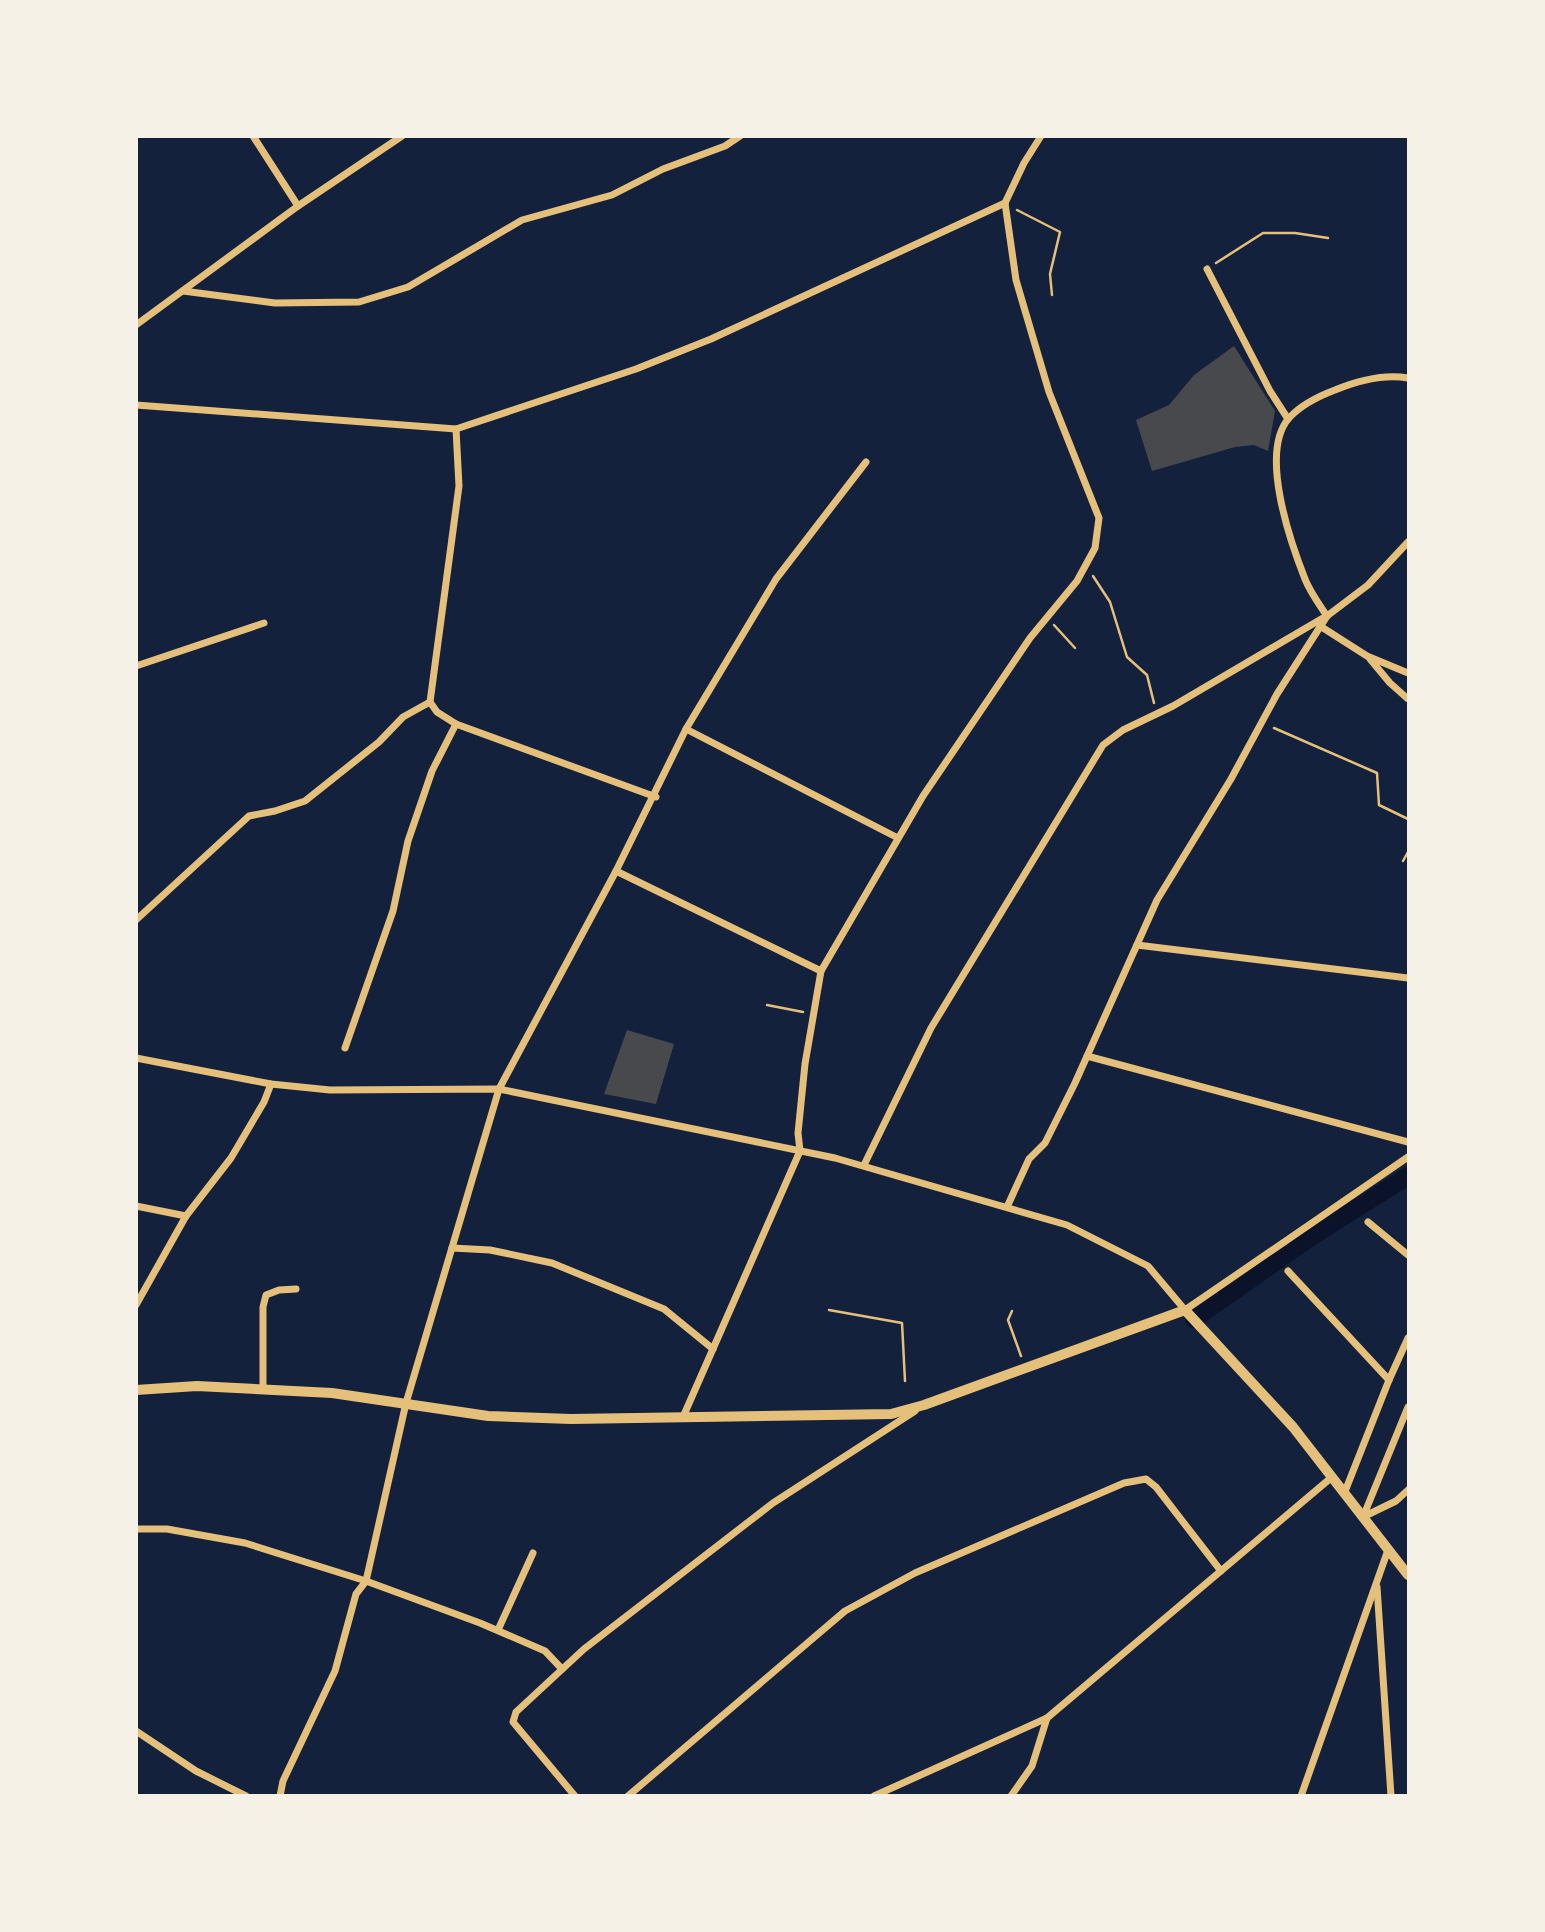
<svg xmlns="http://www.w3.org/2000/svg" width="1545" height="1932" viewBox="0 0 1545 1932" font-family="'DejaVu Sans',sans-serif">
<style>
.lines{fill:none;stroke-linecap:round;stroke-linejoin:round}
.canal{stroke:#0b132b;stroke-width:18}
.building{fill:#48494c}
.path{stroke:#e5c07b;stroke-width:2.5}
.minor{stroke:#e5c07b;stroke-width:7}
.secondary{stroke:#e5c07b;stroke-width:10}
</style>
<rect width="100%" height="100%" fill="#14213d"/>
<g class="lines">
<polyline class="canal" points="1194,1319 1311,1237 1408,1176"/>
</g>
<g class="building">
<polygon points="1234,346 1275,411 1268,451 1254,445 1235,447 1152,471 1136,420 1169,405 1194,375"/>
<polygon points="627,1030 674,1044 656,1104 604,1094"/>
</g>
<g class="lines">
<g class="path">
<polyline points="1017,210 1060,232 1050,274 1052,295"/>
<polyline points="1216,263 1263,233 1295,233 1328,238"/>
<polyline points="1093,576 1110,602 1127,657 1147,675 1154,703"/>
<polyline points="1054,625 1075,648"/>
<polyline points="1274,728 1377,773 1379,805 1408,819"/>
<polyline points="1403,861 1408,852"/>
<polyline points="767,1005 803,1012"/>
<polyline points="829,1310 902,1323 905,1381"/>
<polyline points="1012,1311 1008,1320 1021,1356"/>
</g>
<g class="minor">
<polyline points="253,136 298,206"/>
<polyline points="1005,203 1024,163 1041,136"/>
<polyline points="1207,269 1270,391 1288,419"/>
<polyline points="183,291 275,303 359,302 408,287 522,220 612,195 663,169 725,146 740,136"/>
<polyline points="136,325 298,206 402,136"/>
<polyline points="136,405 456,429 636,369 711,339 1005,203"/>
<polyline points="456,429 459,486 430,702 437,712 456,724 656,797"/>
<path d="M1327,616C1319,604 1310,592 1305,579C1290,541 1259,452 1289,418C1301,405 1319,396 1335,390C1357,381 1385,374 1408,378"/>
<polyline points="1320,626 1367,656 1408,673"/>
<polyline points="1370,659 1390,683 1408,699"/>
<polyline points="136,666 264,623"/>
<polyline points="686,729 898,838"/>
<polyline points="616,871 821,971"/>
<polyline points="136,920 249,816 275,811 305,801 379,742 403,717 430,702"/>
<polyline points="1137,945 1408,978"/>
<polyline points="345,1048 393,911 408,841 432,771 456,724"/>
<polyline points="1087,1056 1408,1142"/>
<polyline points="136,1058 271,1084 330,1090 499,1089 835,1158 1067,1225 1148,1266 1185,1310 1408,1157"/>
<polyline points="864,1165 931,1028 1103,745 1123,730 1173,706 1323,618"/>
<polyline points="136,1206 186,1216"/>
<polyline points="1007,1207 1029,1159 1045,1143 1075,1083 1157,900 1231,779 1277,694 1327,616 1368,585 1408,542"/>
<polyline points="1368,1222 1408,1255"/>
<polyline points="452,1248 490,1250 552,1263 664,1309 713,1349"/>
<polyline points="1288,1271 1389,1380"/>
<polyline points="136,1305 186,1216 231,1158 264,1102 271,1084"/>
<polyline points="263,1389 263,1307 266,1295 279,1290 296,1289"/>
<polyline points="683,1417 800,1151 798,1133 805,1064 821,971 923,796 1030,638 1077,581 1095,548 1099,518 1049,392 1016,280 1005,203"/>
<polyline points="1344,1494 1389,1380 1408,1338"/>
<polyline points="1363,1517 1408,1407"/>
<polyline points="1363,1517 1396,1501 1408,1490"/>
<polyline points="136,1529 167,1529 245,1543 366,1581 480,1623 545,1651 562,1669"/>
<polyline points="1377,1587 1391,1796"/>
<polyline points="498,1630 533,1553"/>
<polyline points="136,1731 196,1771 246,1796"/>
<polyline points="280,1796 283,1781 335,1671 356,1594 366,1581 406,1403 499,1089 616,871 686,729 776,579 866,462"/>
<polyline points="575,1796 513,1722 516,1712 584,1649 773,1503 915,1411"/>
<polyline points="628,1796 845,1611 915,1573 1124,1483 1146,1479 1156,1487 1221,1571"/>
<polyline points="874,1796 1047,1718 1332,1477"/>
<polyline points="1011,1796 1032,1766 1047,1718"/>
<polyline points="1301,1796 1388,1550"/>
</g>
<polyline class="secondary" points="136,1390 197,1386 332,1393 488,1416 571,1419 891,1414 924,1405 1185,1310 1293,1427 1408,1575"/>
</g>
<rect width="1545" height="1932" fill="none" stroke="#f6f1e7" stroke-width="276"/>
</svg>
